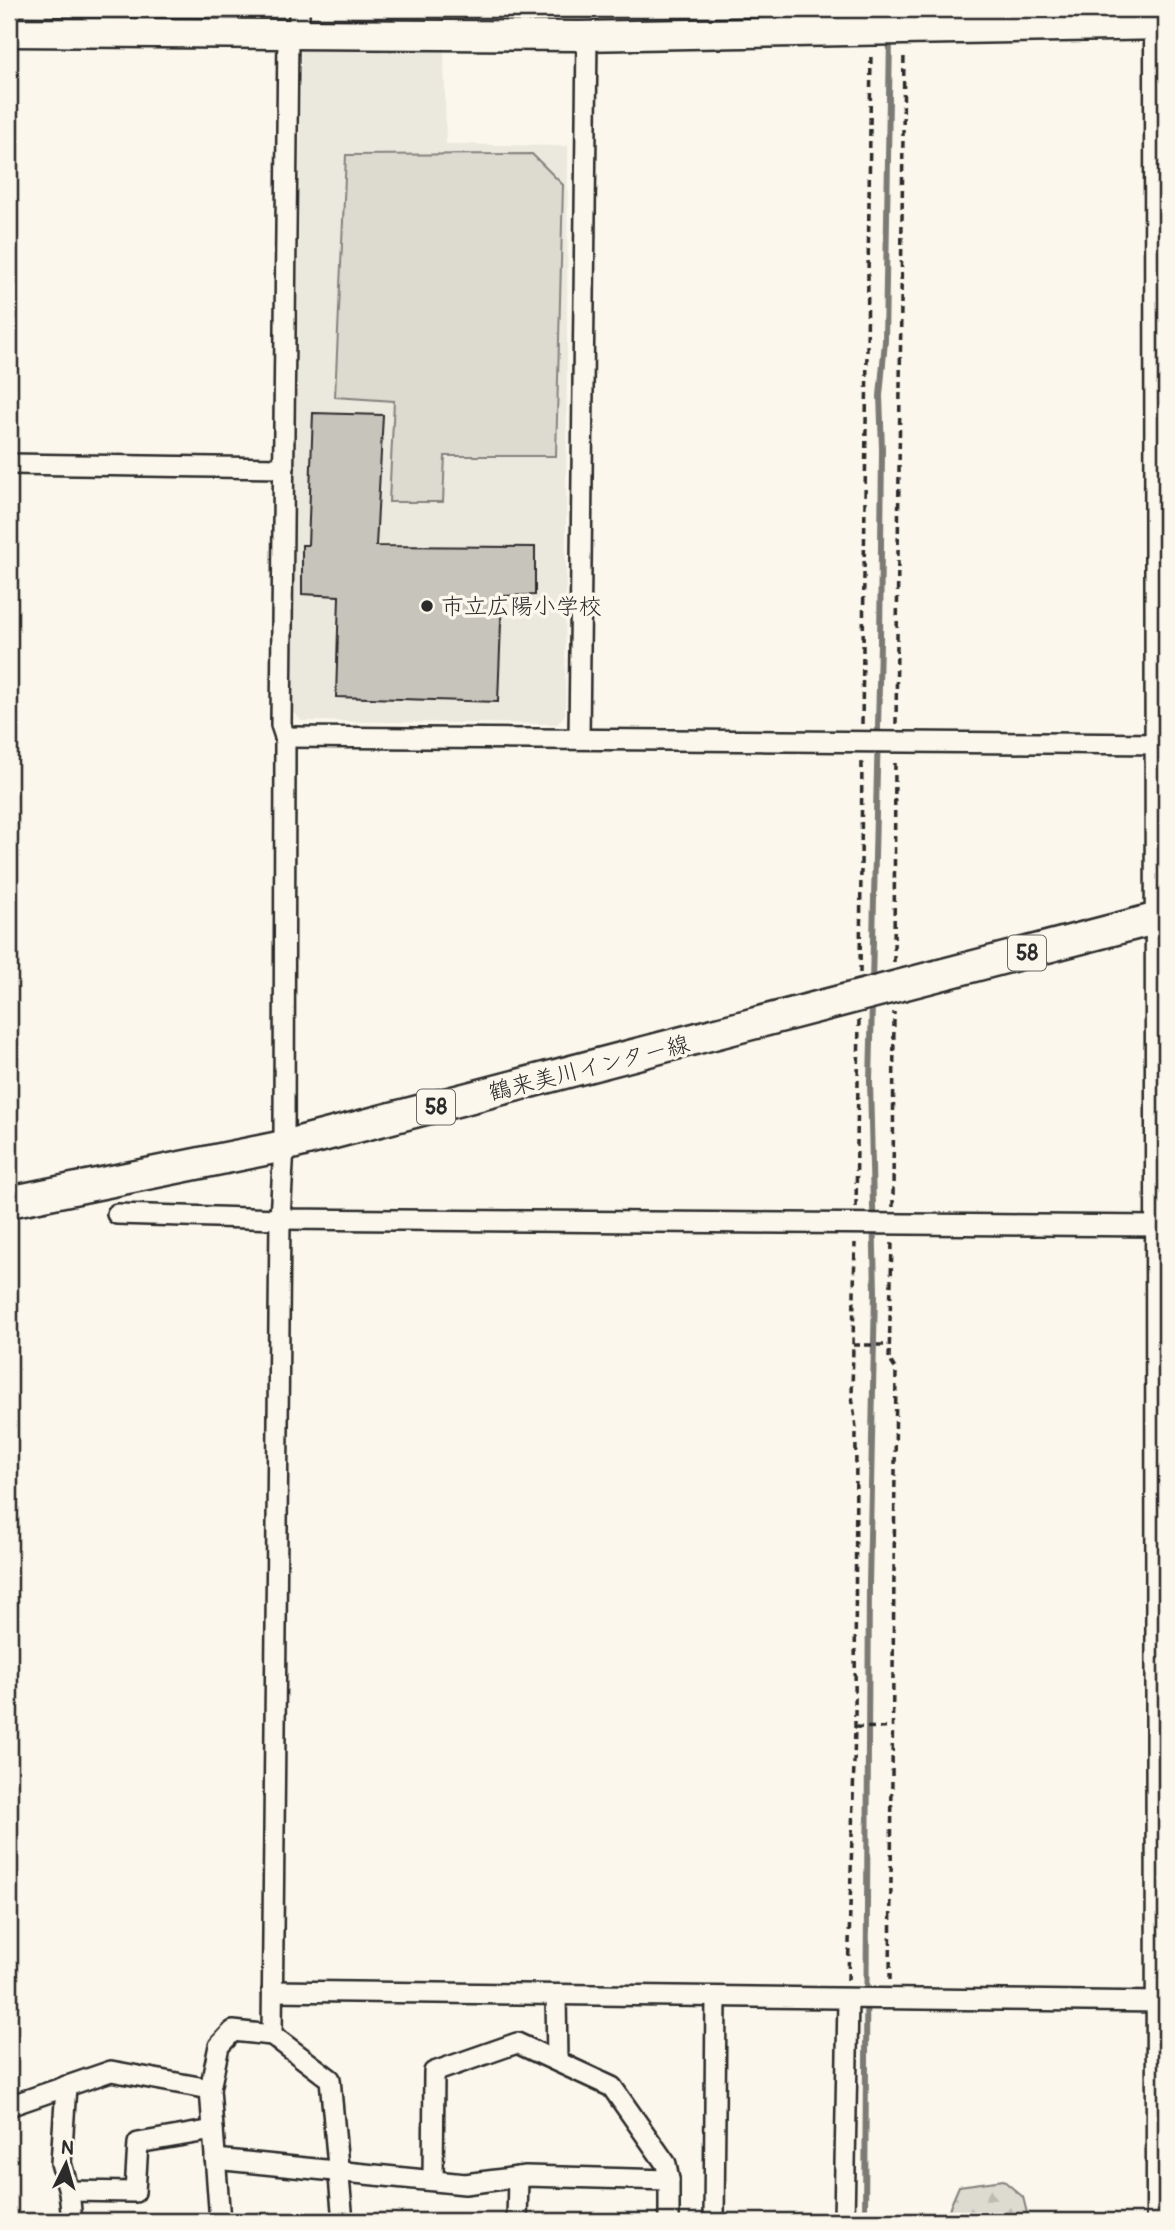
<svg xmlns="http://www.w3.org/2000/svg" width="1175" height="2230" viewBox="0 0 1175 2230" font-family="Pangolin,'Klee One',sans-serif">
<style>
.built{fill:#ebe8de}
.forest{fill:url(#forest-firs);stroke:#84827e;stroke-width:2}
.pitch{fill:#dddad0;stroke:#84827e;stroke-width:2}
.lines{fill:none;stroke-linecap:round;stroke-linejoin:round}
.stream{stroke:#7b7a75;stroke-width:6}
.building{fill:#c7c4bc;stroke:#2b2b2b;stroke-width:2}
.street-casing{stroke:#2b2b2b;stroke-width:24}
.secondary-casing{stroke:#2b2b2b;stroke-width:33}
.primary-casing{stroke:#2b2b2b;stroke-width:35}
.path{stroke:#2b2b2b;stroke-width:3.5;stroke-dasharray:7 5;stroke-linecap:butt}
.street{stroke:#fbf7ec;stroke-width:19}
.secondary{stroke:#fbf7ec;stroke-width:28}
.primary{stroke:#fbf7ec;stroke-width:30}
.poi-dot{fill:#2b2b2b;stroke:#fbf7ec;stroke-width:2.5}
.labels{text-anchor:middle;dominant-baseline:central;stroke-width:7;stroke-linejoin:round;paint-order:stroke}
.shield{fill:#fbf7ec;stroke:#696865;stroke-width:2}
.shield-label{font-size:21px;font-weight:bold;fill:#2b2b2b}
.poi-label{font-size:23px;fill:#2b2b2b;stroke:#fbf7ec;text-anchor:start}
.street-label{font-size:23px;fill:#2b2b2b;stroke:#fbf7ec}
</style>
<defs>
<pattern id="forest-firs" width="22" height="20" patternUnits="userSpaceOnUse" patternTransform="scale(1.75)"><rect width="22" height="20" fill="#dddad0"/><path d="M5 1l3.5 6h-7zM16 11l3.5 6h-7z" fill="#bebbb3"/></pattern>
</defs>
<rect width="100%" height="100%" fill="#fbf7ec"/>
<filter id="ink" filterUnits="userSpaceOnUse"><feTurbulence type="fractalNoise" baseFrequency=".0143" numOctaves="2"/><feDisplacementMap in="SourceGraphic" scale="14" xChannelSelector="R" yChannelSelector="G"/><feConvolveMatrix kernelMatrix="1 2 1 2 8 2 1 2 1" color-interpolation-filters="sRGB"/></filter>
<g filter="url(#ink)">
<polygon class="built" points="301,50 444,51 446,144 568,146 565,715 557,724 302,721 293,713"/>
<polygon class="forest" points="1003,2180 1023,2197 1029,2221 944,2221 959,2186"/>
<polygon class="pitch" points="532,154 563,185 556,456 445,456 443,502 389,502 394,401 335,397 346,155"/>
<g class="lines">
<g class="stream">
<polyline points="890,9 890,22"/>
<polyline points="872,984 880,642 882,449 880,396 885,341 890,36"/>
<polyline points="865,2221 869,1585 875,1291 870,1081 872,1002"/>
</g>
</g>
<polygon class="building" points="313,413 383,415 376,546 535,547 535,595 502,596 498,702 336,697 339,596 302,594 302,545 308,545"/>
<g class="lines">
<defs>
<g id="street">
<polyline points="288,34 281,725 285,737 284,1146 280,1219 272,2035 330,2079 343,2221"/>
<polyline points="299,35 299,9"/>
<polyline points="9,464 284,468"/>
<polyline points="285,737 1166,744"/>
<polyline points="579,739 587,36"/>
<polyline points="117,1214 280,1219 1159,1226"/>
<polyline points="272,1991 1161,2002"/>
<polyline points="556,1995 557,2061"/>
<polyline points="66,2086 61,2163 69,2191 72,2221"/>
<polyline points="9,2106 111,2071 210,2089"/>
<polyline points="215,2159 465,2184 526,2176 669,2180 669,2221"/>
<polyline points="433,2180 434,2072 517,2043 612,2087 666,2164 669,2180"/>
<polyline points="69,2191 135,2192 138,2143 213,2130"/>
<polyline points="220,2221 210,2089 219,2046 233,2031 272,2035"/>
<polyline points="517,2221 518,2177"/>
<polyline points="714,2221 716,1997"/>
<polyline points="844,2221 848,1999"/>
</g>
<g id="secondary">
<polyline points="1159,9 1161,2221"/>
<polyline points="9,32 580,36 1166,25"/>
</g>
<polyline id="primary" points="9,1202 284,1146 1166,916"/>
</defs>
<use href="#street" class="street-casing"/>
<use href="#secondary" class="secondary-casing"/>
<use href="#primary" class="primary-casing"/>
<g class="path">
<polyline points="862,724 871,53"/>
<polyline points="896,724 904,53"/>
<polyline points="894,962 895,760"/>
<polyline points="860,973 862,760"/>
<polyline points="856,1207 859,1019"/>
<polyline points="893,1207 894,1012"/>
<polyline points="853,1345 889,1345"/>
<polyline points="855,1727 891,1728"/>
<polyline points="848,1980 855,1727 856,1428 852,1396 855,1243"/>
<polyline points="890,1980 896,1370 889,1359 892,1243"/>
</g>
<use href="#street" class="street"/>
<use href="#secondary" class="secondary"/>
<use href="#primary" class="primary"/>
</g>
</g>
<circle class="poi-dot" cx="427" cy="606" r="7"/>
<g class="labels">
<g class="shield">
<rect x="1008" y="935.5" width="38" height="35" rx="5"/>
<rect x="417" y="1089.5" width="38" height="35" rx="5"/>
</g>
<g class="shield-label">
<text x="1027" y="953">58</text>
<text x="436" y="1107">58</text>
</g>
<g class="poi-label">
<text x="441" y="606">市立広陽小学校</text>
</g>
<g class="street-label">
<text transform="translate(589 1068) rotate(-14)">鶴来美川インター線</text>
</g>
</g>
<rect width="1175" height="2230" fill="none" stroke="#fbf7ec" stroke-width="35"/>
<rect x="18" y="18" width="1140" height="2195" fill="none" stroke="#2b2b2b" stroke-width="2.5" filter="url(#ink)"/>
<g transform="translate(66 2164) rotate(5)" stroke="#fbf7ec" stroke-width="5" paint-order="stroke">
<path d="M0-5L12 26L0 18L-12 26Z" fill="#2b2b2b"/>
<text y="-10" font-size="19" font-weight="bold" text-anchor="middle" fill="#2b2b2b">N</text>
</g>
</svg>
